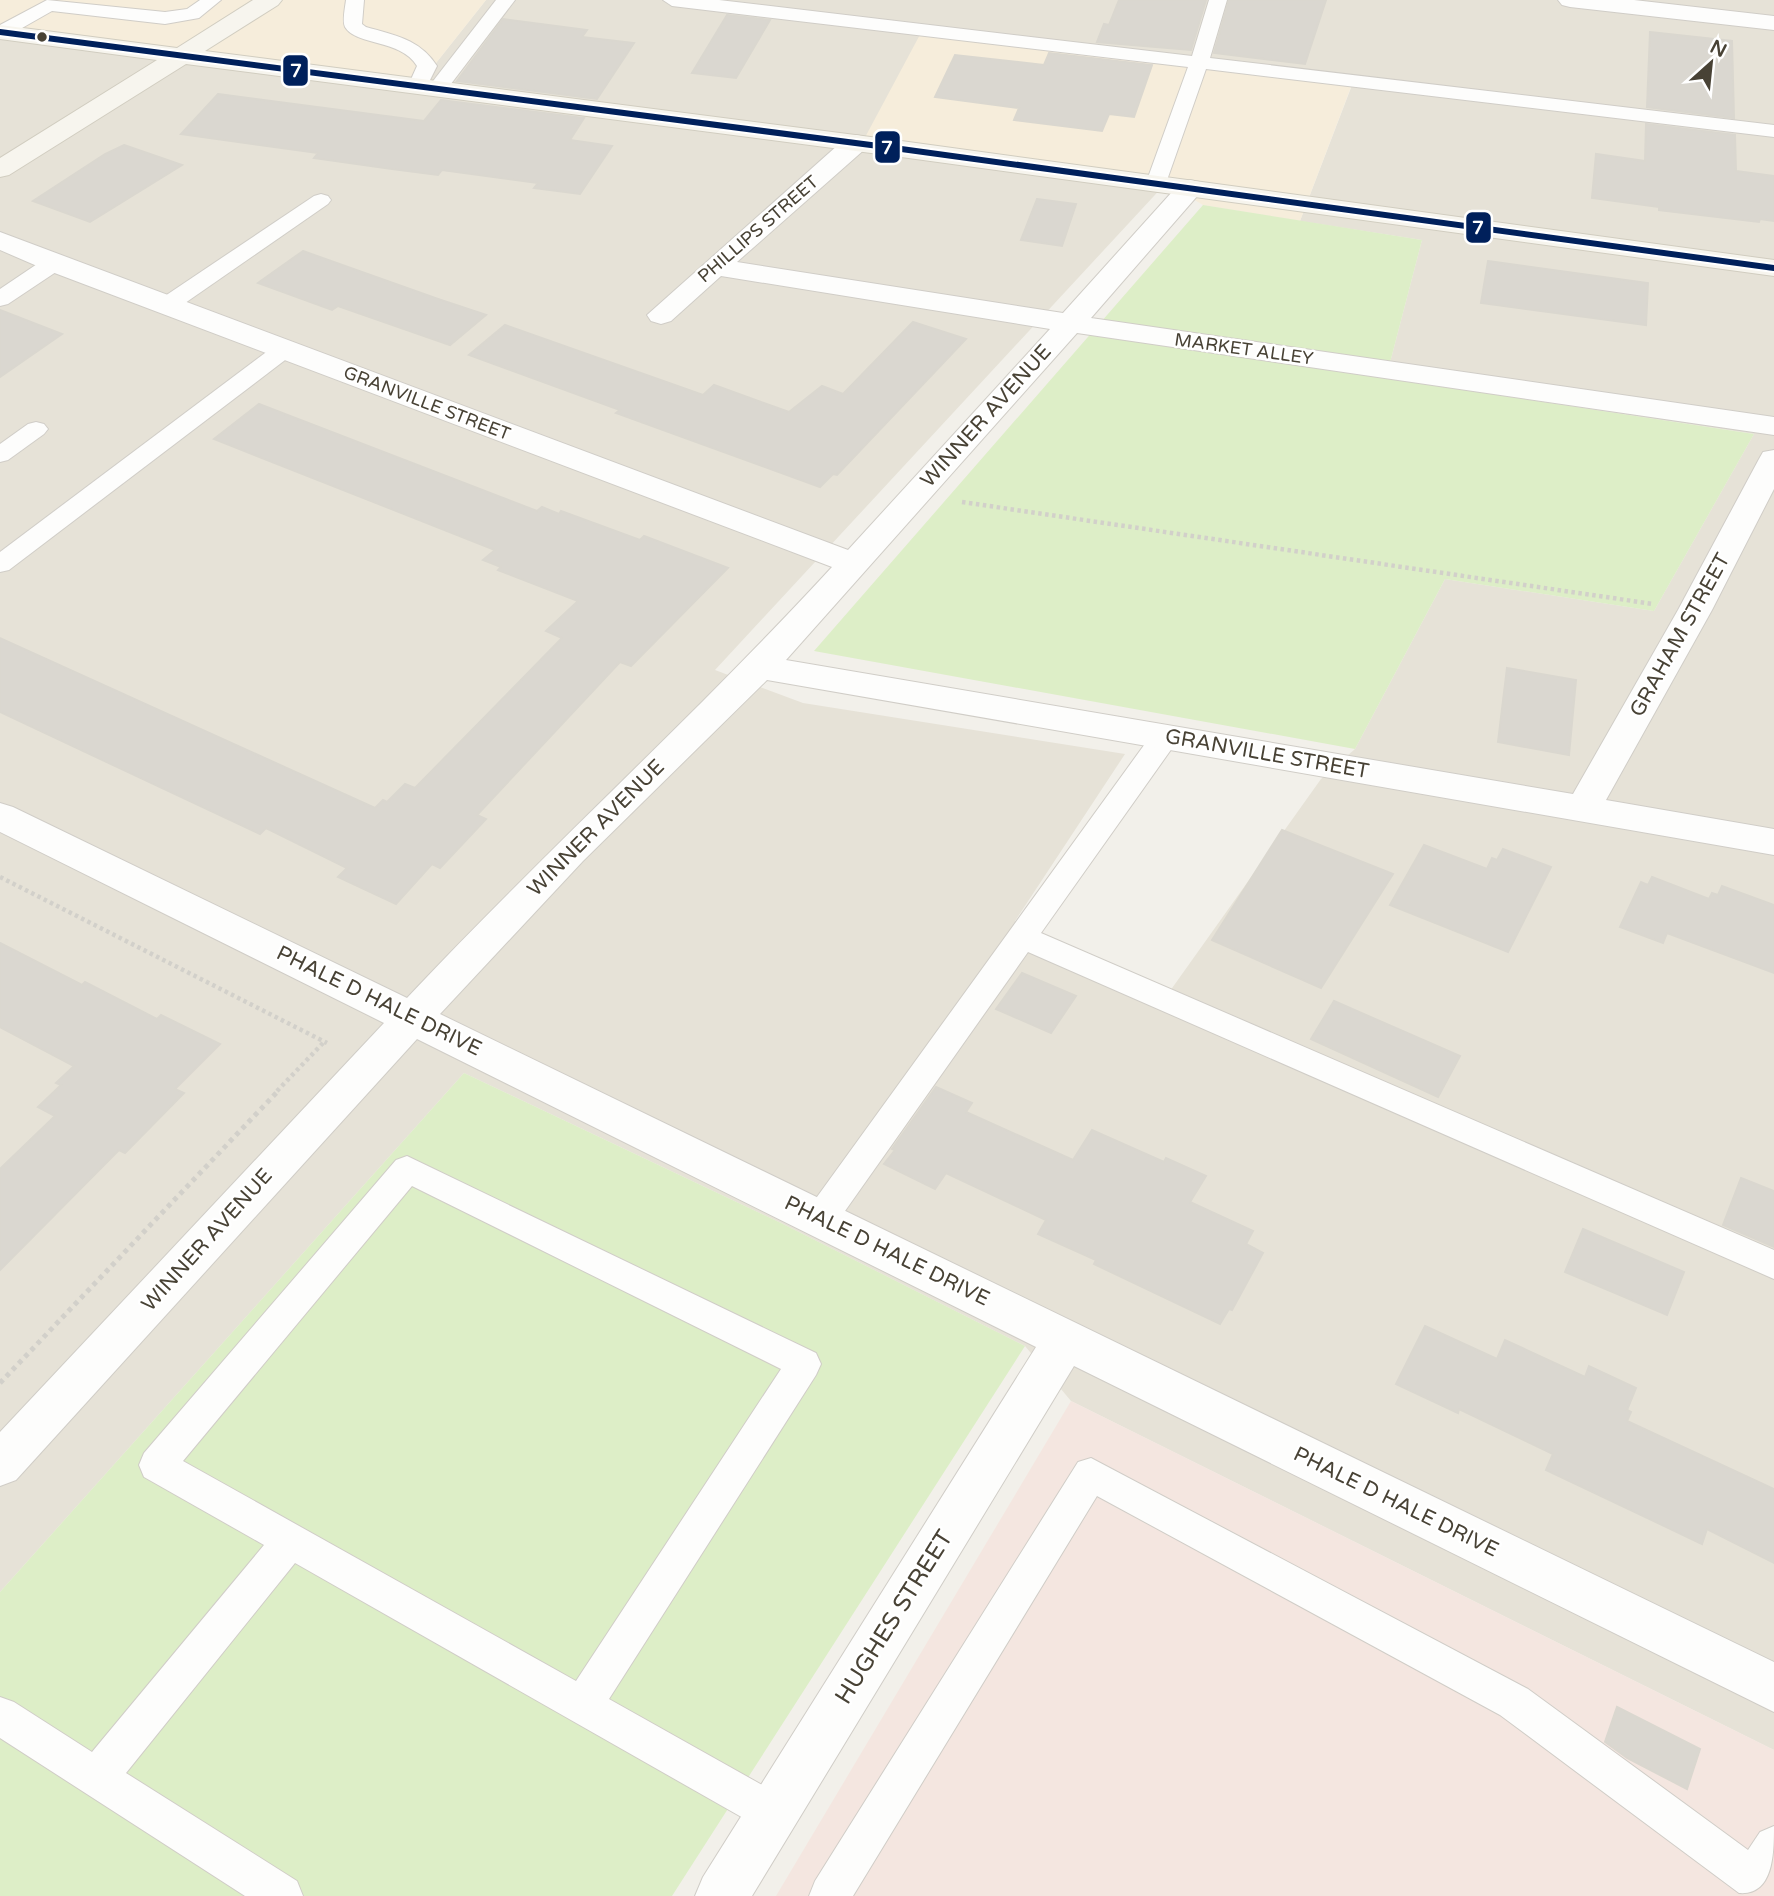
<svg xmlns="http://www.w3.org/2000/svg" width="1774" height="1896" viewBox="0 0 1774 1896" font-family="'Varela Round',sans-serif">
<style>
.residential{fill:#e6e2d7;fill-rule:evenodd}
.commercial{fill:#f6eddb}
.medical{fill:#f4e6e0}
.green{fill:#ddeec7}
.building{fill:#dad7d0;stroke:#dad7cf;stroke-width:2}
.lines{fill:none;stroke-linecap:round;stroke-linejoin:round}
.lane-casing{stroke:#d0cdc7;stroke-width:2}
.street-casing{stroke:#d0cdc7;stroke-width:2}
.secondary-casing{stroke:#d1cdc0;stroke-width:2}
.path-far1{stroke:#d2d0ca;stroke-width:4.5;stroke-dasharray:3.5 3.5;stroke-linecap:butt}
.path{stroke:#d2d0ca;stroke-width:5;stroke-dasharray:4.5 4.5;stroke-linecap:butt}
.lane{fill:#fdfdfc;fill-rule:evenodd}
.street{fill:#fdfdfc;fill-rule:evenodd}
.secondary{fill:#f7f5ee;fill-rule:evenodd}
.bus-1-casing{stroke:#fff;stroke-width:10}
.bus-1{stroke:#00205b;stroke-width:6}
.bus-dot{fill:#484235;stroke:#fff;stroke-width:2.5}
.labels{text-anchor:middle;dominant-baseline:central;stroke-width:5;stroke-linejoin:round;paint-order:stroke}
.far-street-label{font-size:18px;fill:#484235;stroke:#fff}
.street-label{font-size:21px;fill:#484235;stroke:#fff}
.near-street-label{font-size:24px;fill:#484235;stroke:#fff}
.line-badge{stroke:#fff;stroke-width:2.5}
.badge-label{font-size:19px;text-anchor:middle;font-weight:bold;fill:#fff}
</style>
<rect width="100%" height="100%" fill="#f2f0ea"/>
<path class="residential" d="M486,0H1774V1750L1071,1401L1025,1346L781,1223L464,1073L0,1592V31L417,87ZM1354,80L1300,221L1422,240L1386,378L1754,434L1654,611L1445,579L1355,749L1321,779L1170,991L1015,921L1125,754L803,703L715,670L1166,183Z"/>
<g class="commercial">
<polygon points="0,0 486,0 417,87 0,31"/>
<polygon points="923,29 1354,79 1300,221 1203,205 1166,183 862,143"/>
</g>
<polygon class="medical" points="1071,1401 1774,1750 1774,1896 776,1896"/>
<g class="green">
<polygon points="1203,205 1422,240 1386,378 1754,434 1654,611 1445,579 1355,749 814,651"/>
<polygon points="464,1073 781,1223 1025,1346 672,1896 0,1896 0,1592"/>
</g>
<g class="building">
<polygon points="1119,0 1206,0 1191,50 1097,42 1104,24 1109,25"/>
<polygon points="1229,0 1326,0 1305,64 1214,53"/>
<polygon points="727,15 770,20 736,78 692,73"/>
<polygon points="503,19 587,30 582,37 634,43 597,99 457,81"/>
<polygon points="1650,32 1732,41 1734,118 1647,107"/>
<polygon points="1049,53 1152,65 1134,117 1109,114 1102,131 1014,120 1019,108 935,97 955,55 1044,65"/>
<polygon points="218,94 424,121 441,100 584,118 570,140 612,146 580,194 534,188 538,183 442,170 438,175 392,169 314,158 318,153 181,134"/>
<polygon points="1646,124 1735,135 1736,171 1774,176 1774,221 1760,219 1759,222 1659,210 1659,207 1592,198 1596,154 1645,161"/>
<polygon points="124,145 182,165 90,222 33,201 105,154"/>
<polygon points="1037,199 1076,204 1062,246 1021,240"/>
<polygon points="303,251 438,299 486,315 450,345 338,306 332,310 258,283"/>
<polygon points="1488,261 1648,283 1646,325 1481,303"/>
<polygon points="0,310 62,334 0,377"/>
<polygon points="913,322 966,339 837,475 833,474 820,487 616,413 620,410 469,355 505,325 703,395 714,385 789,412 822,386 843,394"/>
<polygon points="259,404 537,511 542,507 559,514 561,511 640,540 644,536 728,568 631,666 620,662 477,815 486,819 440,868 432,864 396,904 338,877 347,868 266,828 260,834 0,712 0,638 375,808 383,800 387,802 405,784 415,788 562,638 546,631 578,601 498,570 501,567 483,560 495,550 214,439"/>
<polygon points="1507,668 1576,680 1569,755 1498,742"/>
<polygon points="1282,830 1393,874 1321,988 1212,940"/>
<polygon points="1424,845 1487,869 1492,858 1497,860 1503,849 1551,867 1508,952 1390,905"/>
<polygon points="1652,877 1709,899 1712,893 1718,895 1722,886 1774,905 1774,973 1667,933 1663,943 1620,927 1641,882 1648,885"/>
<polygon points="0,943 82,985 85,982 157,1019 161,1015 220,1044 175,1089 184,1093 125,1153 119,1150 0,1270 0,1169 55,1116 38,1107 61,1085 56,1083 74,1066 0,1027"/>
<polygon points="1022,973 1076,996 1051,1033 996,1009"/>
<polygon points="1334,1001 1460,1056 1438,1097 1311,1039"/>
<polygon points="936,1087 972,1103 966,1112 1073,1160 1092,1130 1164,1162 1166,1158 1206,1176 1190,1202 1253,1231 1246,1244 1263,1253 1232,1310 1229,1309 1220,1324 1094,1264 1096,1260 1038,1234 1046,1220 946,1173 935,1189 884,1164 895,1150 892,1149"/>
<polygon points="1741,1178 1774,1191 1774,1247 1723,1225"/>
<polygon points="1583,1229 1684,1272 1667,1315 1565,1272"/>
<polygon points="1425,1326 1497,1359 1505,1340 1585,1377 1589,1366 1636,1388 1627,1410 1631,1412 1627,1421 1774,1489 1774,1563 1707,1529 1702,1544 1580,1486 1546,1470 1553,1454 1459,1409 1458,1413 1396,1384"/>
<polygon points="1617,1707 1700,1749 1687,1789 1627,1758 1605,1742"/>
</g>
<g class="lines">
<defs>
<g id="lane">
<polygon points="47,0 165,12 187,9 200,0 221,0 199,18 165,24 52,11 8,36 0,37 0,25"/>
<path d="M346,0H364L362,24L366,27C394,35 420,39 437,66L425,90L418,92L408,86L417,66C401,39 356,46 345,27C342,21 345,8 346,0Z"/>
<polygon points="496,0 515,0 444,93 430,93 427,89 430,85"/>
<polygon points="663,0 719,0 1192,56 1209,0 1227,0 1210,58 1774,125 1774,137 1206,69 1166,183 1163,187 1149,187 1146,183 1188,67 672,6"/>
<polygon points="321,194 328,196 331,200 328,204 175,310 159,310 156,305 159,300 314,196"/>
<polygon points="54,257 62,258 65,263 62,268 8,304 0,306 0,289 46,258"/>
<polygon points="285,342 293,344 296,349 293,354 9,570 0,572 0,552 277,344"/>
<polygon points="36,422 44,424 48,429 44,434 8,460 0,462 0,444 28,424"/>
<polygon points="1165,728 1175,730 1179,737 1175,744 1041,933 1774,1250 1774,1279 1028,952 833,1228 821,1232 809,1228 805,1218 809,1208 1155,730"/>
<path d="M407,1156L816,1353L821,1364L816,1375L609,1699L787,1799L793,1813L787,1827L773,1833L759,1827L295,1563L126,1773L297,1881L303,1896H245L0,1738V1697L14,1702L92,1752L264,1545L144,1477L139,1465L144,1453L396,1160ZM412,1186L781,1369L576,1681L183,1461Z"/>
<path d="M1091,1458L1528,1689L1748,1850L1760,1832L1774,1826C1774,1852 1774,1896 1739,1893L1500,1715L1097,1496L853,1896H809L815,1881L1078,1462Z"/>
</g>
<g id="street">
<polygon points="1558,0 1634,0 1774,16 1774,30 1570,7 1562,5"/>
<path d="M856,135L865,137L869,143L865,149L737,262L1063,313L1181,182L1190,180L1199,182L1203,188L1199,194L1091,318L1774,417V435L1077,333L786,660L1573,794L1678,610L1759,459L1763,452L1774,450V489L1712,610L1606,800L1774,829V855L767,680L583,861L440,1014L1774,1662V1712L1074,1366L752,1896H695L703,1877L1036,1347L417,1039L16,1480L0,1486V1432L384,1023L0,832V803L13,807L407,998C545,851 695,716 832,567L44,269L0,250V232L848,550L1050,329L721,276L671,321L661,324L651,321L647,315L847,137Z"/>
</g>
<polygon id="secondary" points="253,0 282,0 278,5 205,51 894,140 1774,260 1774,276 894,156 186,64 9,175 0,177 0,158 157,60 0,39 0,25 177,48"/>
</defs>
<use href="#lane" class="lane-casing"/>
<use href="#street" class="street-casing"/>
<use href="#secondary" class="secondary-casing"/>
<g class="path-far1">
<polyline points="962,502 1653,604"/>
<polyline points="0,877 327,1043"/>
<polyline points="277,1091 324,1042"/>
</g>
<polyline class="path" points="0,1383 279,1090"/>
<use href="#lane" class="lane"/>
<use href="#street" class="street"/>
<use href="#secondary" class="secondary"/>
<defs>
<polyline id="bus-1" points="0,32 894,148 1774,268"/>
</defs>
<use href="#bus-1" class="bus-1-casing"/>
<use href="#bus-1" class="bus-1"/>
</g>
<circle class="bus-dot" cx="42" cy="37" r="6"/>
<g class="labels">
<g class="far-street-label">
<text transform="translate(758 229) rotate(-41)">PHILLIPS STREET</text>
<text transform="translate(1244 349) rotate(8)">MARKET ALLEY</text>
<text transform="translate(427 403) rotate(21)">GRANVILLE STREET</text>
</g>
<g class="street-label">
<text transform="translate(986 416) rotate(-48)">WINNER AVENUE</text>
<text transform="translate(1680 635) rotate(-61)">GRAHAM STREET</text>
<text transform="translate(1267 754) rotate(10)">GRANVILLE STREET</text>
<text transform="translate(596 828) rotate(-45)">WINNER AVENUE</text>
<text transform="translate(379 1001) rotate(26)">PHALE D HALE DRIVE</text>
<text transform="translate(207 1240) rotate(-48)">WINNER AVENUE</text>
<text transform="translate(887 1251) rotate(26)">PHALE D HALE DRIVE</text>
<text transform="translate(1396 1502) rotate(26)">PHALE D HALE DRIVE</text>
</g>
<g class="near-street-label">
<text transform="translate(894 1617) rotate(-58)">HUGHES STREET</text>
</g>
</g>
<g class="line-badge">
<rect x="282" y="54" width="27" height="33" rx="7" fill="#00205b"/>
<rect x="874" y="130" width="27" height="34" rx="7" fill="#00205b"/>
<rect x="1465" y="211" width="27" height="33" rx="7" fill="#00205b"/>
</g>
<g class="badge-label">
<text x="296" y="77">7</text>
<text x="887" y="154">7</text>
<text x="1478" y="234">7</text>
</g>
<g transform="translate(1711 63) rotate(27)" stroke="#ffffff" stroke-width="5" paint-order="stroke">
<path d="M0-5L12 26L0 18L-12 26Z" fill="#484235"/>
<text y="-10" font-size="19" font-weight="bold" text-anchor="middle" fill="#484235">N</text>
</g>
</svg>
